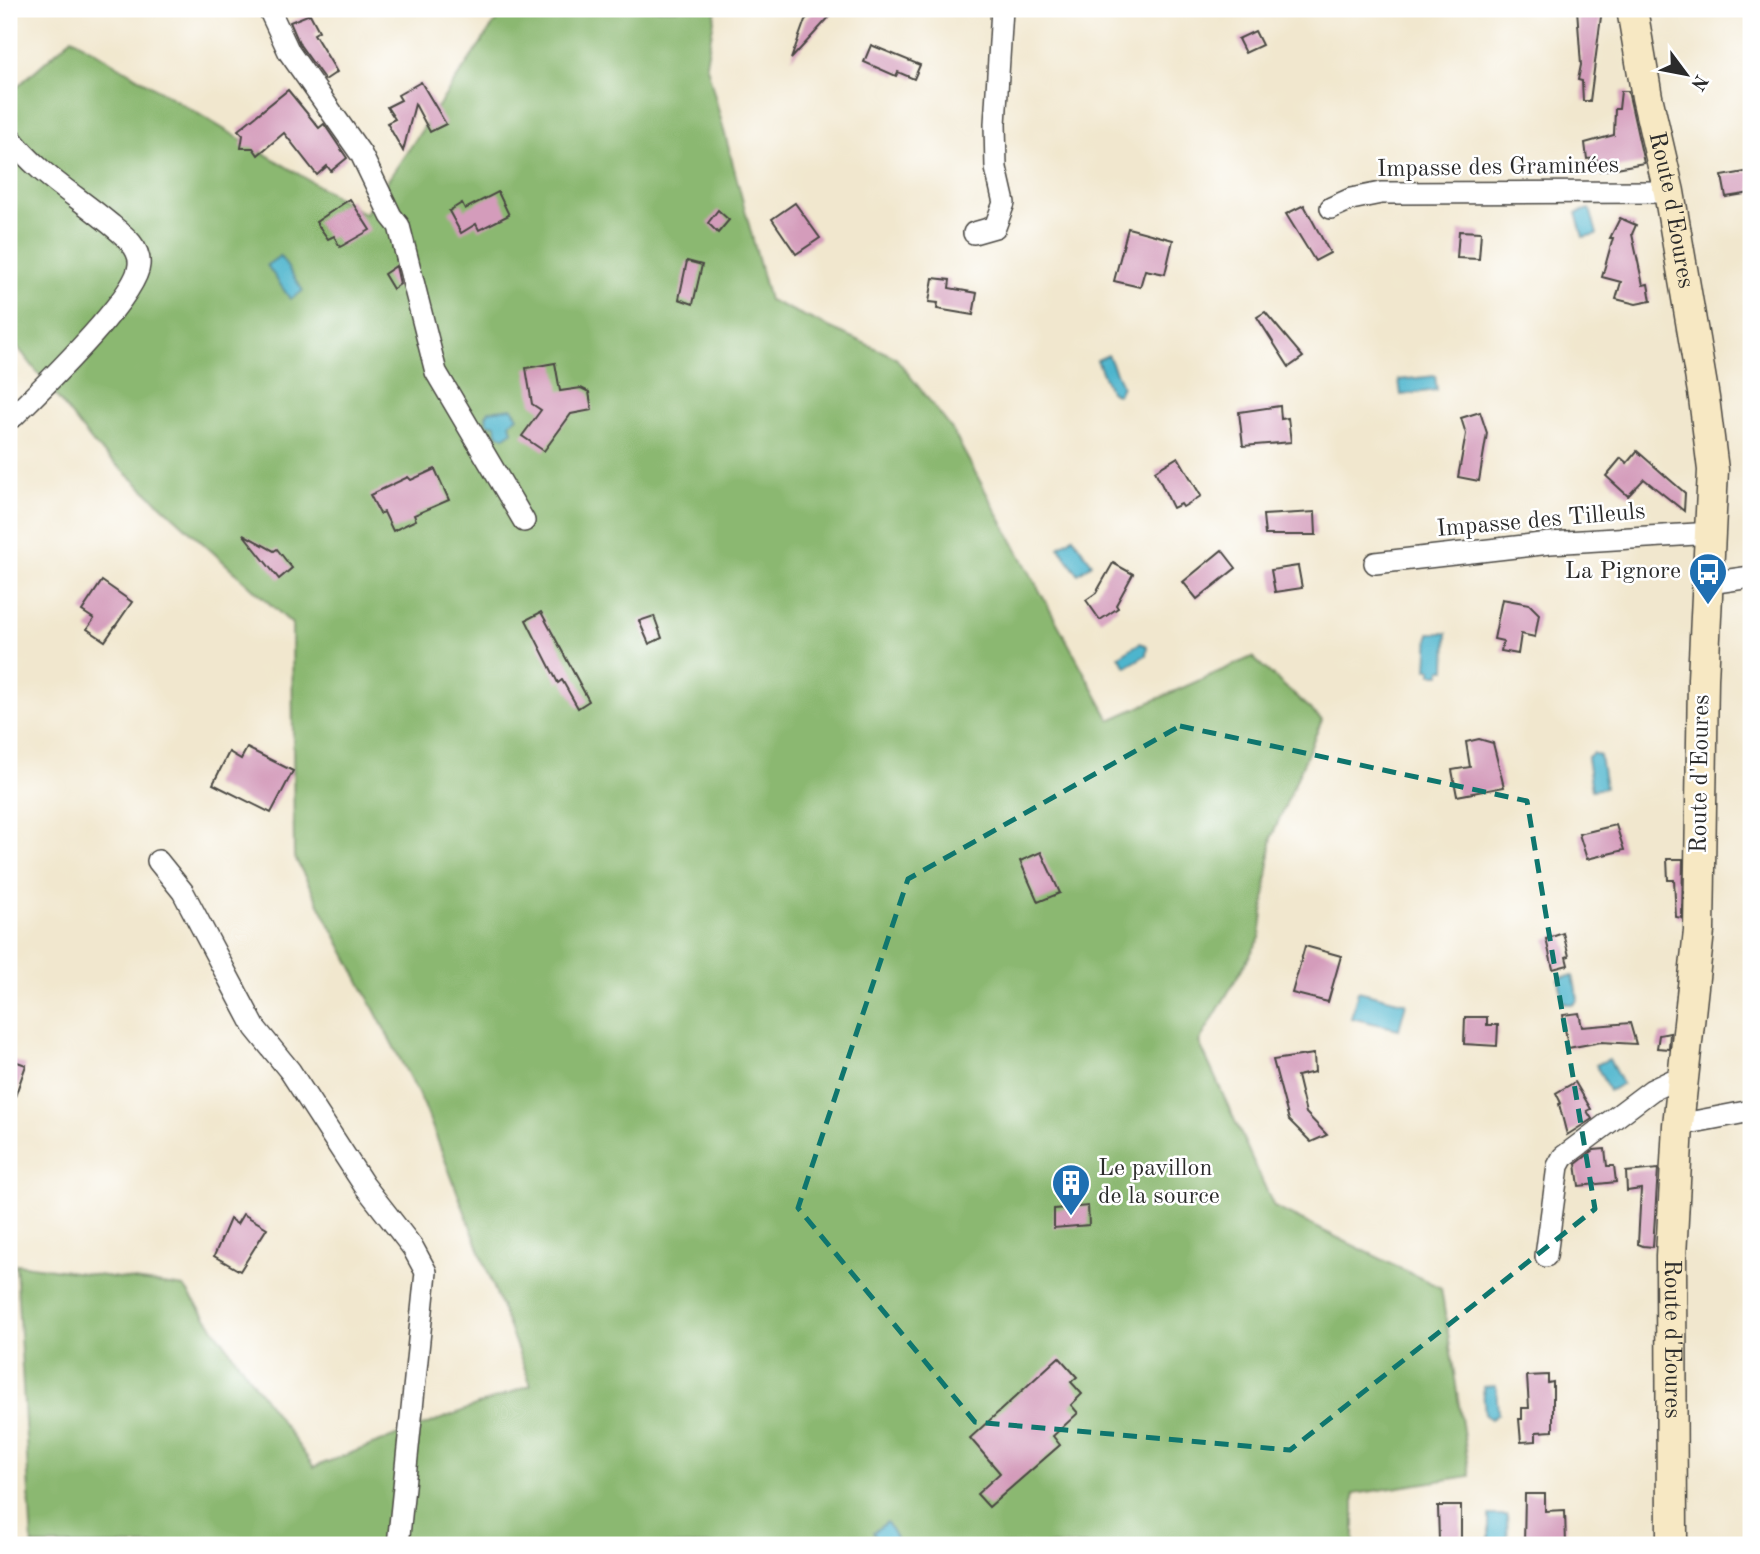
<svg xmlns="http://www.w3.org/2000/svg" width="1760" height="1554" viewBox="0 0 1760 1554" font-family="'Old Standard TT',serif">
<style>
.forest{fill:#8bb871;stroke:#5b724e;stroke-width:2}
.water{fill:#4eb5cd;stroke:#3c707c;stroke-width:2}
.building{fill:#d49cbb}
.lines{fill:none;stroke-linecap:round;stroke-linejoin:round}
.street-casing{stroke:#494743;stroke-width:24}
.secondary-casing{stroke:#494743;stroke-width:33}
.street{stroke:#fff;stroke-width:21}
.secondary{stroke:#f7e8c3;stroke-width:30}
.marked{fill:none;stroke:#0f766e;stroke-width:5;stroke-dasharray:14 9;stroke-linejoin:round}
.labels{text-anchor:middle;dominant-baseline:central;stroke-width:5;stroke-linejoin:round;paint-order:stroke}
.street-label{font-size:24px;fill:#2b2b2b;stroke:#fff}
.poi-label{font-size:24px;fill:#2b2b2b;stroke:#fff;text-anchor:end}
</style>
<rect width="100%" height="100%" fill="#fff"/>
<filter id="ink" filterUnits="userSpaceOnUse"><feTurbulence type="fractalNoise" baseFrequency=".0143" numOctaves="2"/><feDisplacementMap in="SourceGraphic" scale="14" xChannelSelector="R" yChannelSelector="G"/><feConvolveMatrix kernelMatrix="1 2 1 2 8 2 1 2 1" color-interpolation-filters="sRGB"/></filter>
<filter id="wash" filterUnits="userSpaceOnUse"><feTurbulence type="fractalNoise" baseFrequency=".00686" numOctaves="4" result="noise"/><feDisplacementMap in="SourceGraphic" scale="28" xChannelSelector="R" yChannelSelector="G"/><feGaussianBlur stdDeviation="1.57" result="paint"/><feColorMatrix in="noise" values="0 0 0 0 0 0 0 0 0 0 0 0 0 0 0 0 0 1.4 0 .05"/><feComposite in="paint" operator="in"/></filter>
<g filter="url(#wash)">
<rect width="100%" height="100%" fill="#f1e7ce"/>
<polygon class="forest" points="504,9 716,9 706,63 769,300 895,357 951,428 1110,720 1252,657 1322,720 1272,836 1260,938 1199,1042 1274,1207 1441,1288 1470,1476 1354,1494 1354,1545 32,1545 16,1264 184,1287 314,1467 531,1385 424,1105 294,856 292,624 93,443 9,336 9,94 72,38 365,214"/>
<g class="water">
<polygon points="1590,209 1597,234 1583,237 1576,213"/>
<polygon points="280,256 303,291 290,299 267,265"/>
<polygon points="1108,355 1122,386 1118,395 1110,391 1097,360"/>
<polygon points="1435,376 1437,390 1401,395 1399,380"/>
<polygon points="512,408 518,417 510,423 512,432 505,437 497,434 496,425 487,423 486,416 489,411"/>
<polygon points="1073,537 1092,564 1078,574 1059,547"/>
<polygon points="1429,633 1447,633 1446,669 1441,669 1441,674 1431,674 1431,669 1427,669"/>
<polygon points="1140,643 1147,646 1146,655 1126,667 1119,656"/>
<polygon points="1593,753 1600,756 1605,788 1592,790 1587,758"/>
<polygon points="1573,976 1578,999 1574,1004 1567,1004 1563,1002 1559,980 1561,977"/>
<polygon points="1358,991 1406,1003 1399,1029 1351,1018"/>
<polygon points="1609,1059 1622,1084 1609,1091 1596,1065"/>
<polygon points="1496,1386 1498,1414 1491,1419 1485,1415 1483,1387"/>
<polygon points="1489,1515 1507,1515 1508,1545 1489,1545"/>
<polygon points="887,1522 900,1545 880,1545 873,1532"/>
</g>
<g id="blocks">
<g class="building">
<polygon points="815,9 832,14 791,59 805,20"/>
<polygon points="1577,9 1602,9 1590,101 1583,101 1582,81 1578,80 1581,65"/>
<polygon points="310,14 319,31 314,34 337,72 325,80 300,45 290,22"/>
<polygon points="1255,31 1262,45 1245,53 1238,39"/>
<polygon points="871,45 920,65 914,79 898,72 896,76 864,62"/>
<polygon points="421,82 446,124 430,132 415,104 403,151 387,123 395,119 387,107 401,100 398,95"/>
<polygon points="288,90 319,128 324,124 347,158 331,171 327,166 317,175 284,133 258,155 253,148 241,148 243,135 238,130"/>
<polygon points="1621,91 1628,91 1644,163 1600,171 1596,158 1587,159 1585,143 1614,135 1615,109 1619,109"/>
<polygon points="1751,171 1751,193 1726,197 1722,176"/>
<polygon points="498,192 509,215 479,230 476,224 461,233 449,211 462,203 465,209"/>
<polygon points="350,199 370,230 340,247 334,236 328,239 316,222"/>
<polygon points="795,203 820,238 796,254 772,219"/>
<polygon points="1304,205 1330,253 1315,261 1286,214"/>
<polygon points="718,210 729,220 718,233 708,223"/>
<polygon points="1620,218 1636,225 1632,234 1643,285 1648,284 1651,301 1636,304 1616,299 1621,282 1602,277 1613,238 1610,238"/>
<polygon points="1128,228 1173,240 1165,274 1145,270 1140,287 1114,281"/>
<polygon points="1459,231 1481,232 1479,259 1457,258"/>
<polygon points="687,261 702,265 693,304 679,299"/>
<polygon points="396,266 400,284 393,289 384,274"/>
<polygon points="933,278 950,280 949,288 977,293 973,315 937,309 938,303 929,302"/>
<polygon points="1265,312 1303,357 1289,367 1257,317"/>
<polygon points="555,363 560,391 581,388 589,392 592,410 571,414 544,451 522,436 541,410 532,404 526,368"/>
<polygon points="1280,406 1281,419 1288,418 1291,442 1243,446 1239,412"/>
<polygon points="1480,412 1487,433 1479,481 1458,477 1466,434 1461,418"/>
<polygon points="1637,451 1685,493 1684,511 1644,479 1628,496 1606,476 1621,458 1627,463"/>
<polygon points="1178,457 1201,496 1183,507 1181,504 1173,508 1155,471"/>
<polygon points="435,469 449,500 414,515 416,520 393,531 384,512 380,514 370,495 408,477 411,480"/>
<polygon points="1315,512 1316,535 1265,535 1263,515"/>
<polygon points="243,534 274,551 277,549 292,568 279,579"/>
<polygon points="1222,550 1236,568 1197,599 1183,582"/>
<polygon points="1113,563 1133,574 1116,605 1118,608 1100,620 1086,600 1096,593"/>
<polygon points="1298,566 1302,588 1275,592 1271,570"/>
<polygon points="102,581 132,602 105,641 87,629 94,619 82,611"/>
<polygon points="1502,599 1529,604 1539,614 1535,637 1521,634 1518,654 1501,651 1503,641 1494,639"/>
<polygon points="541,612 589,701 578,708 562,680 558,683 526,620"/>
<polygon points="654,616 662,638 649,644 639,621"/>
<polygon points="1479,739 1493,743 1504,787 1457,796 1452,770 1470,767 1466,742"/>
<polygon points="247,748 293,771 271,813 213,784 229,752 241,759"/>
<polygon points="1616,825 1624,850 1587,859 1579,834"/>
<polygon points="1041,852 1060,893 1038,902 1020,861"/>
<polygon points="1667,859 1683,859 1682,918 1676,917 1674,880 1668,880"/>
<polygon points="1563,933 1569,956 1566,957 1568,965 1553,969 1546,939"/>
<polygon points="1305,946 1341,956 1328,1002 1292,993"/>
<polygon points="1579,1013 1582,1027 1630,1023 1636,1044 1601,1042 1568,1048 1563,1015"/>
<polygon points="1465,1017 1487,1017 1487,1025 1498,1025 1497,1046 1464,1044"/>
<polygon points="1670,1033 1669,1049 1657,1048 1659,1035"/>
<polygon points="1314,1054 1315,1072 1297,1076 1306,1113 1327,1135 1311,1142 1289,1120 1273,1060"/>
<polygon points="9,1059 26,1065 11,1108 9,1107"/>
<polygon points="1575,1082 1591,1109 1587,1111 1592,1119 1567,1135 1559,1104 1561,1103 1556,1093"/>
<polygon points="1605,1149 1607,1166 1614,1166 1616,1182 1579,1186 1576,1164 1594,1150"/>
<polygon points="1658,1169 1653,1247 1643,1246 1638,1244 1641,1189 1627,1191 1626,1172"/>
<polygon points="1088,1206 1089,1225 1054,1228 1054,1209"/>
<polygon points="243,1214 267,1228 240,1271 214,1256 230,1219 237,1224"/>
<polygon points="1059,1357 1077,1377 1071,1382 1082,1394 1071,1405 1078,1413 1053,1436 1060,1445 989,1507 977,1494 1000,1473 970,1438"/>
<polygon points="1548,1375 1548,1383 1553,1382 1553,1431 1536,1432 1536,1441 1521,1442 1519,1419 1522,1419 1522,1408 1529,1408 1527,1376"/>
<polygon points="1525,1494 1545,1494 1545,1511 1565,1510 1566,1545 1524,1545"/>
<polygon points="1438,1506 1461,1506 1461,1541 1439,1541"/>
</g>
</g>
</g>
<g filter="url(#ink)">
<use href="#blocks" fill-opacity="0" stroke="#494743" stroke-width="2"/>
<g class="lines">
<defs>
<g id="street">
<polyline points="269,9 289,52 361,154 391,216 399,226 436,372 524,521"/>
<path d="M9,136C37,173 74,194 109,223C121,233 141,247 139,265C137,297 40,390 14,416"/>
<polyline points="1331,208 1351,199 1381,193 1669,192"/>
<polyline points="974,233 995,227 1004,203 996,168 995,124 1002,9"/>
<polyline points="1375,563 1550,543 1712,533"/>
<polyline points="1709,583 1751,577"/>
<polyline points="158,861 183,892 255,1028 290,1071 364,1185 413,1248 426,1272 398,1545"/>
<polyline points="1678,1125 1751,1111"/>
<polyline points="1546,1256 1558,1166 1563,1157 1652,1090 1684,1075"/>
</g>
<g id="secondary">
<path id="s1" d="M1632,9L1647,97L1669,192L1704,398L1713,470L1703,679L1699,931L1678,1125L1671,1256L1672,1545"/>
</g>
</defs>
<use href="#street" class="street-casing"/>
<use href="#secondary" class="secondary-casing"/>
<use href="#street" class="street"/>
<use href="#secondary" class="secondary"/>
</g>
</g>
<path class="marked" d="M1180,726L1527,801L1595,1209L1290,1450L975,1422L798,1208L908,879Z"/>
<defs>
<symbol id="bus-pin" viewBox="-11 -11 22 30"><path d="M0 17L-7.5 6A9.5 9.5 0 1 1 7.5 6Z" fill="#1f6fb2" stroke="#fff"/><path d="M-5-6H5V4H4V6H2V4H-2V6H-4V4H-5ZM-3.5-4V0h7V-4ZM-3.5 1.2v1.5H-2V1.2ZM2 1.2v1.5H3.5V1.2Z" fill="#fff"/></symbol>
<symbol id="building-pin" viewBox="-11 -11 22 30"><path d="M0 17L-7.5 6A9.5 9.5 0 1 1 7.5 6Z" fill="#1f6fb2" stroke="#fff"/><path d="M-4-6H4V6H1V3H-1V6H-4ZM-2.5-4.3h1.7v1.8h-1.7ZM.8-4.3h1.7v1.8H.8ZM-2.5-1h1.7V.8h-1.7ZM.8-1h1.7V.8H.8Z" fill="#fff"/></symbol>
</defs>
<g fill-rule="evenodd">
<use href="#bus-pin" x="1686" y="550" width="44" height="60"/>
<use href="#building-pin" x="1049" y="1161" width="44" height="60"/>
</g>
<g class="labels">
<g class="street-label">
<text transform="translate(1498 168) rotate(-1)">Impasse des Graminées</text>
<text stroke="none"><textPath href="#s1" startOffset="205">Route d'Eoures</textPath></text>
<text transform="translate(1541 521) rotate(-5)">Impasse des Tilleuls</text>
<text transform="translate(1701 774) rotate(-89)">Route d'Eoures</text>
<text stroke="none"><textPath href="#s1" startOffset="1339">Route d'Eoures</textPath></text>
</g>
<g class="poi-label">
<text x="1681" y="572">La Pignore</text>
<text x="1098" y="1169" text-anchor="start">Le pavillon<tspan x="1098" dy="28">de la source</tspan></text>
</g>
</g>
<rect width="1760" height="1554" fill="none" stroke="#fff" stroke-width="35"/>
<g transform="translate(1686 74) rotate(122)" stroke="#ffffff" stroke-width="5" paint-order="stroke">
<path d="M0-5L12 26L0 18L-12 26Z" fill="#2b2b2b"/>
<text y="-10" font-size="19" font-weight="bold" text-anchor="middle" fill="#2b2b2b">N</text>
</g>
</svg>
